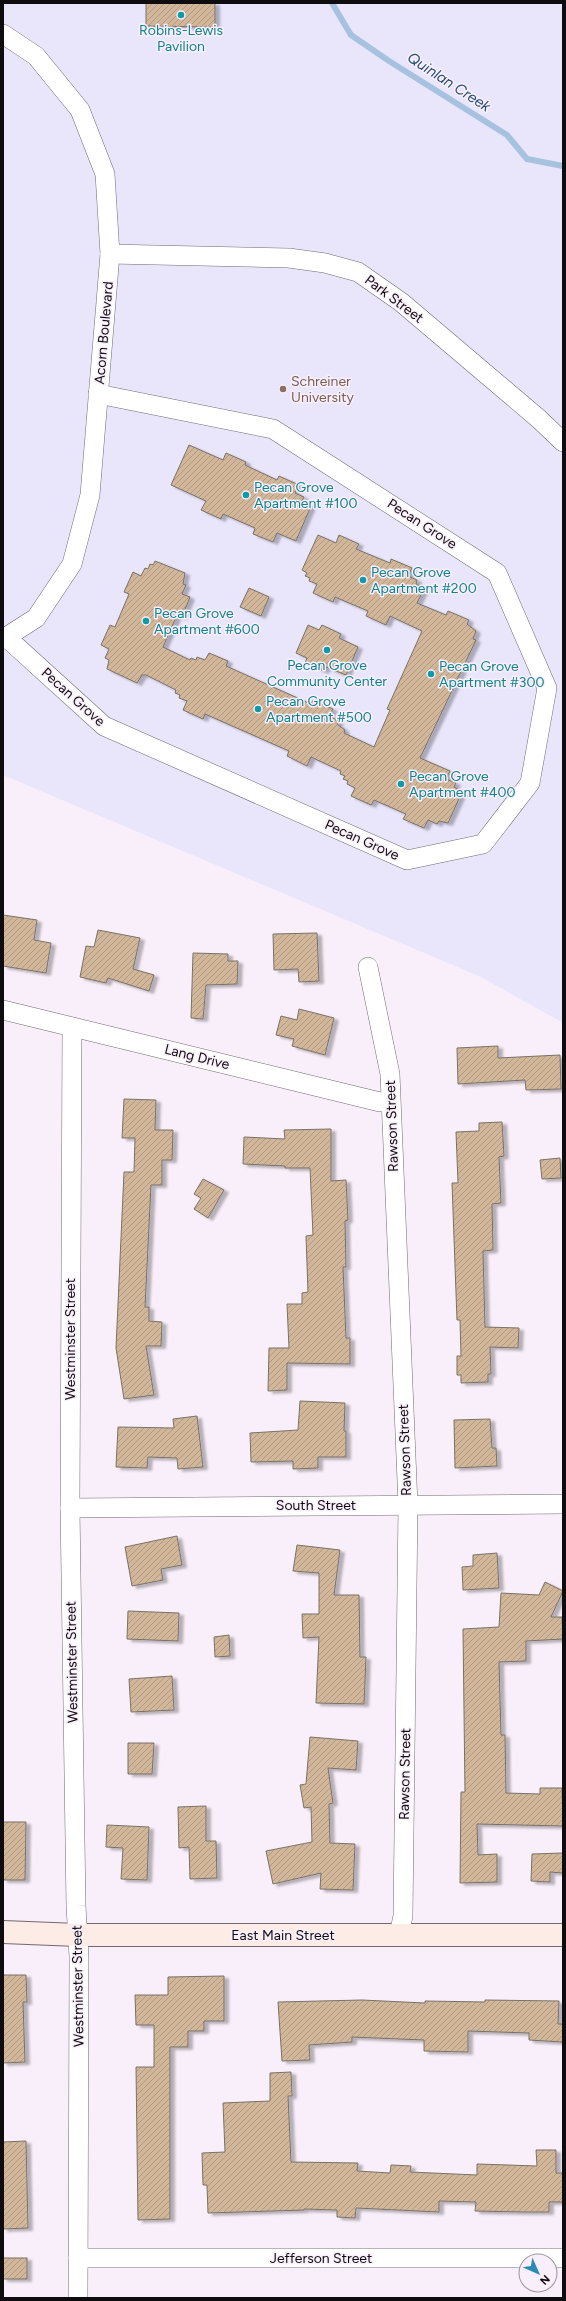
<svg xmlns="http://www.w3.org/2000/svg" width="566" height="2301" viewBox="0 0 566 2301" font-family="Figtree,sans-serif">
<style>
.education{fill:#e9e6fc}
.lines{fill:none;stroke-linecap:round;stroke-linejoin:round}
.stream{stroke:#a6c2de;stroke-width:6}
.building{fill:url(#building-hatch);stroke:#797167;filter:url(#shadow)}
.street-casing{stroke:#726972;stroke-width:20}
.secondary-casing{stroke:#726972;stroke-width:24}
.street{stroke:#fff;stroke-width:19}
.secondary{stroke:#fdebe5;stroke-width:22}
.culture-dot{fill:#0f9aa8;stroke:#f9effa;stroke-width:1.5}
.education-dot{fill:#8d6e63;stroke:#f9effa;stroke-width:1.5}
.labels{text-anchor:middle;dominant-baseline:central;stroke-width:3;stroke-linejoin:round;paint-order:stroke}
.culture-label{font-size:14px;fill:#0d838f;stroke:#f9effa;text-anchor:start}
.street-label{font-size:14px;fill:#0f0c0f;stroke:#f9effa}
.education-label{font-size:14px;fill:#785e54;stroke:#f9effa;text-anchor:start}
.water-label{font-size:15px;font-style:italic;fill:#254e75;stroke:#f9effa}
</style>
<defs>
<pattern id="building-hatch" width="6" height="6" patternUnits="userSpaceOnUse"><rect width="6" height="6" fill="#d1b699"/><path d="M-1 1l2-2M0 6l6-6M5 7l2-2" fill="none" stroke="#b29b83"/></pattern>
<filter id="shadow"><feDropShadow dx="4.5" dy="2.5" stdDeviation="1" flood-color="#0004"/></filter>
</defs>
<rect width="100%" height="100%" fill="#f9effa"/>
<polygon class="education" points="3,3 563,3 563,1023 481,977 3,775"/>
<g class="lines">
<polyline class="stream" points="332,3 351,35 389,61 507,135 527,159 563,166"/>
</g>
<g class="building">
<polygon points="146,3 215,3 215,27 146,26"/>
<polygon points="189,445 223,460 226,453 246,462 245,465 277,480 279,476 299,485 295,493 304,497 301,502 311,506 296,541 277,533 273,542 253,534 255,528 223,514 221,519 201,510 206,501 171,485"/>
<polygon points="318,535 336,543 339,535 359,544 356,549 390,563 391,559 412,568 408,576 417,580 416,584 424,589 417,603 446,615 448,611 469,620 467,624 476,631 473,639 476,640 420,758 450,771 446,779 456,783 454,787 462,792 448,823 439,821 437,824 428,820 424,828 403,819 406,814 374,800 371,805 351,796 355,788 347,784 348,781 343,779 345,776 340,774 341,771 311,757 307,766 287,756 289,751 205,714 203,719 183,710 187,701 179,698 180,695 175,693 176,690 146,675 142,675 137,683 107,669 109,660 105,658 109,649 101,645 110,625 115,627 129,594 124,592 133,572 141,576 145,568 148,569 150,564 153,565 155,561 185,573 183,584 186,585 182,594 190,597 182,617 177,615 163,647 190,660 191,658 196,660 197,657 205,660 209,653 228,661 226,666 311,704 313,700 333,709 329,716 339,721 337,724 345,730 344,733 374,747 390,710 387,709 422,631 390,616 386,625 366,616 368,611 335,597 333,602 313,593 317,584 309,581 310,578 305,576 307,573 302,570"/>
<polygon points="249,588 269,597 261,616 240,607"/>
<polygon points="308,625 319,630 322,625 341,634 339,638 358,647 346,675 326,667 324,671 305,663 307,658 296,653"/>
<polygon points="3,915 37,920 34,940 51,943 46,973 3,966"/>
<polygon points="98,930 140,938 133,969 154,975 149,991 108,978 106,983 80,977 86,946 94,947"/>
<polygon points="317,933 319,981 299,982 298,969 274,970 273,934"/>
<polygon points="193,953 228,954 228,961 238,961 237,984 206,985 203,1019 191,1018"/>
<polygon points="299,1009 334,1018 325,1055 292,1046 294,1039 276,1035 281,1016 297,1020"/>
<polygon points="498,1046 498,1058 560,1055 561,1089 526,1090 525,1080 458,1084 457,1048"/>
<polygon points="124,1099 156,1100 155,1130 173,1130 172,1160 162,1160 162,1185 151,1185 145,1307 149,1307 149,1321 162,1322 161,1346 146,1346 154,1395 124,1399 116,1348 124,1172 134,1172 135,1138 122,1138"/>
<polygon points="502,1122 504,1156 499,1157 501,1203 492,1204 493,1250 483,1251 485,1327 519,1328 518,1348 490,1347 491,1374 488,1374 488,1382 461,1383 461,1375 457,1375 457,1356 461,1356 460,1320 457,1320 452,1183 458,1183 456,1132 479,1131 479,1123"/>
<polygon points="331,1129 331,1181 346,1180 348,1220 345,1221 346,1267 343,1267 346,1338 350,1338 350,1364 287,1363 287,1390 268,1391 269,1348 289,1348 287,1304 302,1304 302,1293 308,1292 306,1236 313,1235 310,1168 285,1168 285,1166 243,1164 244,1137 285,1139 284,1130"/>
<polygon points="560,1158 561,1178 542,1179 540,1160"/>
<polygon points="203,1179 224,1190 208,1218 194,1209 201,1198 194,1194"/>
<polygon points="300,1401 345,1403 344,1431 346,1431 346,1457 318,1457 318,1468 293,1469 293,1461 251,1462 250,1433 298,1430"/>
<polygon points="197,1416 203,1467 178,1469 177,1458 148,1457 147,1468 116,1467 118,1427 174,1428 173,1419"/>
<polygon points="490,1419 492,1448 496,1448 497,1466 455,1468 454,1420"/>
<polygon points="177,1536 182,1565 161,1569 163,1580 132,1586 125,1547"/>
<polygon points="297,1545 340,1550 334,1595 359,1595 360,1657 366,1657 364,1704 316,1703 319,1637 303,1638 302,1614 319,1614 319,1573 293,1571"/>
<polygon points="497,1553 499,1588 463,1590 462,1567 473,1566 473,1555"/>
<polygon points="545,1582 563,1591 551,1617 562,1617 563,1639 526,1641 526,1661 499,1662 501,1735 505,1735 506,1793 540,1794 540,1788 562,1788 563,1826 477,1824 478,1855 497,1854 497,1882 460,1883 461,1792 465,1792 463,1629 499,1627 501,1593 539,1595"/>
<polygon points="128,1611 179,1613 178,1641 127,1639"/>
<polygon points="229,1635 230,1656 215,1657 214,1637"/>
<polygon points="172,1676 174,1710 131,1712 129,1679"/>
<polygon points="310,1737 358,1741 356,1770 328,1768 333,1803 329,1804 330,1843 355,1844 353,1890 320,1889 321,1873 273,1884 266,1851 312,1842 311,1807 304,1808 300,1785 306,1784"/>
<polygon points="128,1743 154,1743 152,1774 128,1774"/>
<polygon points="206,1806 206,1841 216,1841 217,1878 190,1879 189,1847 179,1848 178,1807"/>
<polygon points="3,1822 26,1822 25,1880 3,1880"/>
<polygon points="107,1825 149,1827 147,1880 121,1879 123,1848 106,1847"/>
<polygon points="563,1853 563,1873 550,1872 550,1882 531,1881 532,1854"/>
<polygon points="3,1975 26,1975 27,2002 23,2002 25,2062 3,2063"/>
<polygon points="224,1976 224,2021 204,2021 204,2031 188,2031 188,2047 170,2047 170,2219 138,2220 136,2067 154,2067 154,2025 136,2025 135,1995 168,1995 168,1977"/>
<polygon points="362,2000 425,2003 425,2001 485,2002 485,2000 559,2001 558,2024 563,2024 563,2042 529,2040 529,2033 468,2031 468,2052 424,2051 424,2040 352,2037 352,2042 309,2045 310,2060 282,2061 278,2002"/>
<polygon points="291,2072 292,2096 288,2096 291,2162 358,2163 357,2171 390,2173 391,2165 411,2166 410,2172 477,2175 477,2164 537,2166 536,2150 556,2150 556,2173 563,2173 563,2202 549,2202 549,2212 524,2212 475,2211 476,2202 439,2201 439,2212 356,2208 355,2218 337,2217 337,2210 304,2209 304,2210 208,2213 207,2185 203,2185 202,2153 225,2152 223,2103 270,2101 270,2073"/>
<polygon points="26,2141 28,2228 3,2229 3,2142"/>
<rect x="3" y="2258" width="24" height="21"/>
</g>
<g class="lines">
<defs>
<g id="street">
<polyline points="3,34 36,56 80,110 105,174 110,254 90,495 72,564 36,618 3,639"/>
<polyline points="110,254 289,258 325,263 358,272 401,302 539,419 563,442"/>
<polyline points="6,637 104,726 407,860 483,844 530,783 547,688 497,573 273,429 98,394"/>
<polyline points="368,967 390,1074 408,1505 403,1916 399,1935"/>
<polyline points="3,1010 380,1102 390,1101"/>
<polyline points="72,1027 70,1508 76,1906 79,1957 78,2298"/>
<polyline points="70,1508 563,1504"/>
<polyline points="78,2258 563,2258"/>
</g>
<polyline id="secondary" points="3,1932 78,1935 563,1935"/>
</defs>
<use href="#street" class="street-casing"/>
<use href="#secondary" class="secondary-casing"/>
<use href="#street" class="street"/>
<use href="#secondary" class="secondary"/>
</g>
<g class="culture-dot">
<circle cx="181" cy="15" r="4"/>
<circle cx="246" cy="495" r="4"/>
<circle cx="363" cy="580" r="4"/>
<circle cx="146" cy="621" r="4"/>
<circle cx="327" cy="650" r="4"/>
<circle cx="431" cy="674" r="4"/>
<circle cx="258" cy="709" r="4"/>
<circle cx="401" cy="784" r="4"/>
</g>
<circle class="education-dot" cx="283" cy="389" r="4"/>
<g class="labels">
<g class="culture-label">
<text x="181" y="30" text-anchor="middle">Robins-Lewis<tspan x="181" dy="16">Pavilion</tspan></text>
<text x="254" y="487">Pecan Grove<tspan x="254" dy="16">Apartment #100</tspan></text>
<text x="371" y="572">Pecan Grove<tspan x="371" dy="16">Apartment #200</tspan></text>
<text x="154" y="613">Pecan Grove<tspan x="154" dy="16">Apartment #600</tspan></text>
<text x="327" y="665" text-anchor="middle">Pecan Grove<tspan x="327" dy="16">Community Center</tspan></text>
<text x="439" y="666">Pecan Grove<tspan x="439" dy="16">Apartment #300</tspan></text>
<text x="266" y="701">Pecan Grove<tspan x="266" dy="16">Apartment #500</tspan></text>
<text x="409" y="776">Pecan Grove<tspan x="409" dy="16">Apartment #400</tspan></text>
</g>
<g class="street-label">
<text transform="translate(394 299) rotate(37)">Park Street</text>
<text transform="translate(104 333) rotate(-85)">Acorn Boulevard</text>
<text transform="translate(422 524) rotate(33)">Pecan Grove</text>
<text transform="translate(73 697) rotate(42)">Pecan Grove</text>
<text transform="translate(362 840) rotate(24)">Pecan Grove</text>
<text transform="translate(197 1057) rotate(14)">Lang Drive</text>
<text transform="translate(392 1126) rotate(-92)">Rawson Street</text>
<text transform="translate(70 1339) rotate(-90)">Westminster Street</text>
<text transform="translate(405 1450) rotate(-92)">Rawson Street</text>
<text x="316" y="1505">South Street</text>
<text transform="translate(72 1662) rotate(-91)">Westminster Street</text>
<text transform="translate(405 1774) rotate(-89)">Rawson Street</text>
<text x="283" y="1935">East Main Street</text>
<text transform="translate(78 1986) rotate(-91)">Westminster Street</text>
<text x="321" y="2258">Jefferson Street</text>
</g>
<g class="education-label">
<text x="291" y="381">Schreiner<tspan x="291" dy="16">University</tspan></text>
</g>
<g class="water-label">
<text transform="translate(449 82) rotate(33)">Quinlan Creek</text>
</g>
</g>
<rect width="566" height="2301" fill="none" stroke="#0f0c0f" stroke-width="8"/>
<g transform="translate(538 2273) rotate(135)"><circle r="19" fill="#f9effa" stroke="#9b949c"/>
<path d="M0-3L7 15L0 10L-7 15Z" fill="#298ab4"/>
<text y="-6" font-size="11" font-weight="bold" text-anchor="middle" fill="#0f0c0f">N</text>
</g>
</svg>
